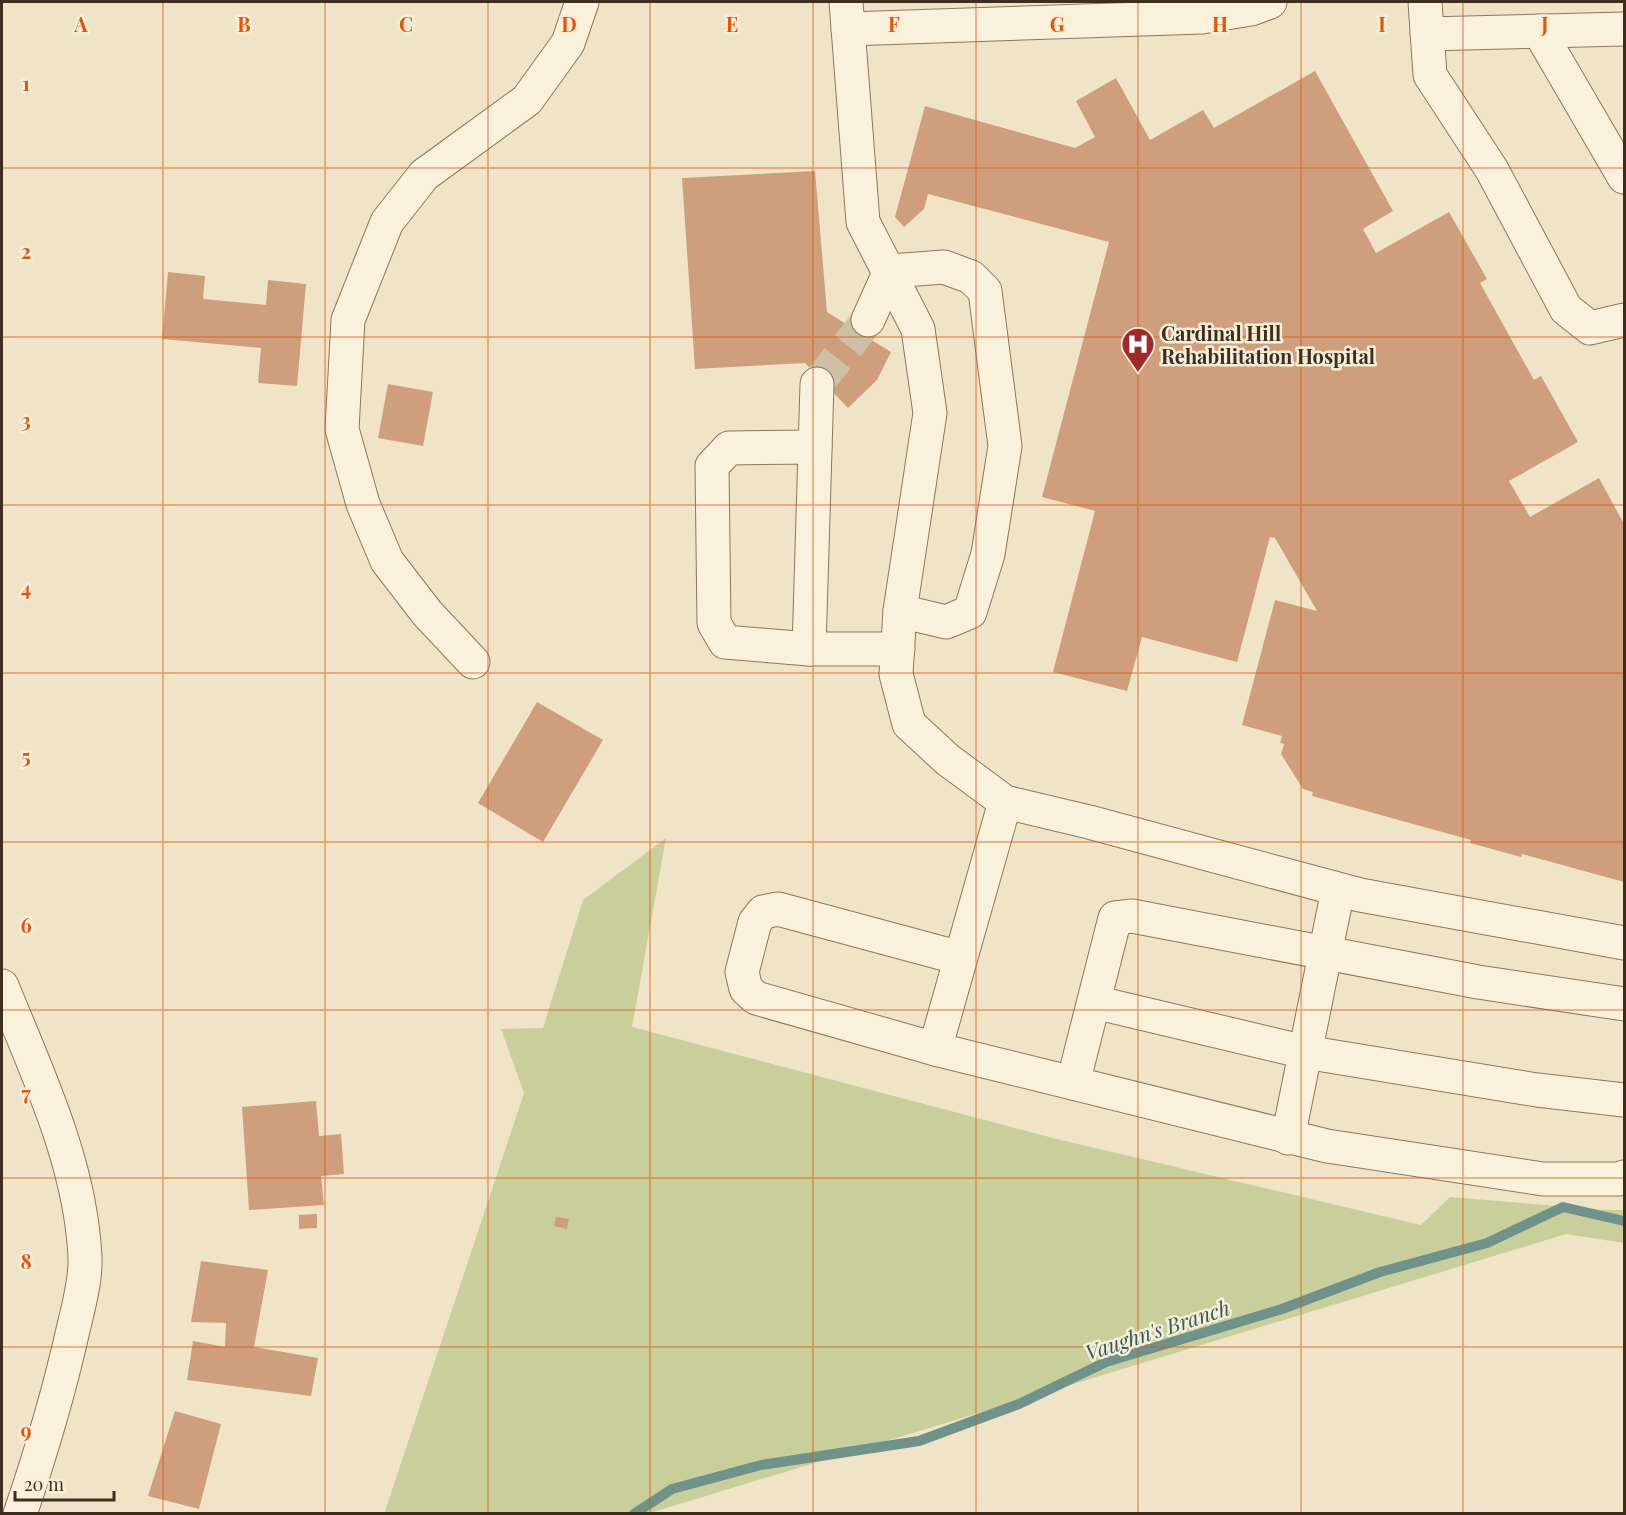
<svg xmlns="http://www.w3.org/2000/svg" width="1626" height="1515" viewBox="0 0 1626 1515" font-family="'Playfair Display',serif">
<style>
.green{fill:#c9cf9b}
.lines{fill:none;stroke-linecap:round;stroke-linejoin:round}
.stream{stroke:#6f938a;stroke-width:10}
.building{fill:#cf9f7d}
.minor-tunnel{stroke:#ccc0a6;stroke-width:33;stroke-dasharray:33 16;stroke-linecap:butt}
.minor-casing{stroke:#8d765c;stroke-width:35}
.minor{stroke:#faf1dc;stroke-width:33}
.grid{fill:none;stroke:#df570d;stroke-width:1.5;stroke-opacity:0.55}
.labels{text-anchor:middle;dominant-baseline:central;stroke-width:5;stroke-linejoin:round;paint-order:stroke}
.poi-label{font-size:20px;font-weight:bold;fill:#3d2e20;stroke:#f7eed8;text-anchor:start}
.water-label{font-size:21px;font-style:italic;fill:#2f5d5a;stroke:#f7eed8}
.grid-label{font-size:20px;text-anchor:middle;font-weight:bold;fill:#df570d;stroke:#f7eed8;stroke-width:5;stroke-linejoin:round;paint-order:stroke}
</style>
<rect width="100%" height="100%" fill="#f0e4c8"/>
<polygon class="green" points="666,838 632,1027 1057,1139 1421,1225 1450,1197 1605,1210 1624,1210 1624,1243 1566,1234 650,1513 384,1514 524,1093 501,1029 543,1028 583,900"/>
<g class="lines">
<polyline class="stream" points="634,1514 672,1489 761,1465 919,1441 1019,1404 1106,1362 1282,1309 1380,1272 1487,1243 1563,1207 1624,1221"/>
</g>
<g class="building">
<polygon points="1315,71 1393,211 1363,229 1376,253 1449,212 1487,279 1480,283 1534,380 1541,376 1578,442 1509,481 1530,517 1599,478 1624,524 1624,882 1522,854 1521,857 1470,843 1471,840 1312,796 1313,792 1303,789 1281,754 1284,744 1280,743 1282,736 1242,725 1275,600 1317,611 1275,538 1270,537 1237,662 1142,637 1127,691 1053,672 1095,511 1042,497 1109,242 928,194 924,209 904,227 895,217 925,106 1075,148 1095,137 1076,101 1116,78 1150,140 1203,110 1214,128"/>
<polygon points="815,171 827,312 891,352 877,380 848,408 805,363 695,369 682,178"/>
<polygon points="168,272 205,276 203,299 266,305 268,280 306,284 297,386 258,383 261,348 162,339"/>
<polygon points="388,384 433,392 423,446 378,438"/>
<polygon points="537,702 603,740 543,842 478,803"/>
<polygon points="316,1101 319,1136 341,1134 344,1174 321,1176 324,1205 249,1210 242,1107"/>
<polygon points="317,1214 317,1228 299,1229 299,1215"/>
<polygon points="556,1217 569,1219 567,1229 554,1226"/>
<polygon points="201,1261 268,1270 254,1347 318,1358 311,1396 187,1380 193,1341 225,1347 226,1323 191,1322"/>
<polygon points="175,1411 221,1424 199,1509 148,1496"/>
</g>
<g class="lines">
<polyline class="minor-tunnel" points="817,384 868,320"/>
<defs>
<g id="minor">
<polyline points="846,2 863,222 918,329 930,413 900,611 896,674 909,724 948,760 1005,802 1089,822 1360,895 1624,943"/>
<polyline points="1425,2 1430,75 1492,170 1566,309 1590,328 1624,320"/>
<polyline points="848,29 1202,17 1251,9 1270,2"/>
<polyline points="1539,31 1624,177"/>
<polyline points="1427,34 1624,29"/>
<polyline points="868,320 890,271 944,267 971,277 985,291 1005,446 988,554 970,612 946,622 900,611"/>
<polyline points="817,384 809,649 898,649"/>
<polyline points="809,649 725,642 714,623 712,466 729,448 815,447"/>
<polyline points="473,662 427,613 387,561 363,504 342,429 348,320 387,222 424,175 527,100 568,43 582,2"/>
<polyline points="1005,802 935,1049 1327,1146 1543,1179 1620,1179 1624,1177"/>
<path d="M2,986C37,1073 81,1163 85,1258C86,1280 78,1309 73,1330C59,1392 41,1453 20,1514"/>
<polyline points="1094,1002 1305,1052 1537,1090 1624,1100"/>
<polyline points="935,1049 756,998 746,989 742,972 755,922 763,912 778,909 960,958"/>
<polyline points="1073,1083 1115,918 1132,916 1478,982 1624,1004"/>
<polyline points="1288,1138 1338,890"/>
</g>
</defs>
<use href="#minor" class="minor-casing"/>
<use href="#minor" class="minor"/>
</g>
<path class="grid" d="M163,2V1514M325,2V1514M488,2V1514M650,2V1514M813,2V1514M976,2V1514M1138,2V1514M1301,2V1514M1463,2V1514M2,168H1624M2,337H1624M2,505H1624M2,673H1624M2,842H1624M2,1010H1624M2,1178H1624M2,1347H1624"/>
<defs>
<symbol id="hospital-pin" viewBox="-11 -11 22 30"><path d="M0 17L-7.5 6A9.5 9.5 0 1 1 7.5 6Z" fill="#9e2a2b" stroke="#f7eed8"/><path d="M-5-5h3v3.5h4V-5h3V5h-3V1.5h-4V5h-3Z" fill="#fff"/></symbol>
</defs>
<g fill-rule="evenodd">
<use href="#hospital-pin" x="1119" y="325" width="38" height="52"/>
</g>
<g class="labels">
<g class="poi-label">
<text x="1161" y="332">Cardinal Hill<tspan x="1161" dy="23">Rehabilitation Hospital</tspan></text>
</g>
<g class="water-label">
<text transform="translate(1157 1329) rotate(-18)">Vaughn's Branch</text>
</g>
</g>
<g class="grid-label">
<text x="81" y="32">A</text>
<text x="244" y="32">B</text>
<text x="406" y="32">C</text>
<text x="569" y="32">D</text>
<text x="732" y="32">E</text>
<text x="894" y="32">F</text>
<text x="1057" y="32">G</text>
<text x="1220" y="32">H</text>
<text x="1382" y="32">I</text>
<text x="1545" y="32">J</text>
<text x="26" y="91">1</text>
<text x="26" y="259">2</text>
<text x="26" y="428">3</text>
<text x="26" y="596">4</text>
<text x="26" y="764">5</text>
<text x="26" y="933">6</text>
<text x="26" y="1101">7</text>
<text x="26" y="1269">8</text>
<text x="26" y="1438">9</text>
</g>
<rect width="1626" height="1515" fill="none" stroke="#3d2e20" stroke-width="6"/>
<path d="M15 1491v9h99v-9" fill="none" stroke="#3d2e20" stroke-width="3"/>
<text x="24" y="1491" font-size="18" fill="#3d2e20" stroke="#f7eed8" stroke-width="4.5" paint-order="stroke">20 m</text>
</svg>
